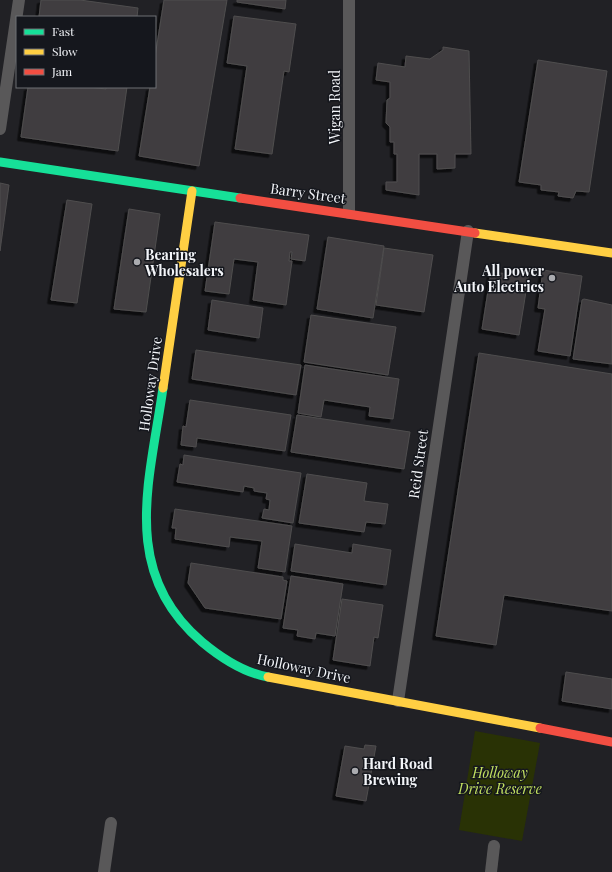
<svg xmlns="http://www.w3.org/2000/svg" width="612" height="872" viewBox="0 0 612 872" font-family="'Playfair Display',serif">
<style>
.green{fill:#293205}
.building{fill:#3f3e40;stroke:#4f4d4e;filter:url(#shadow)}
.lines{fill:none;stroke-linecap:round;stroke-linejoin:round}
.street{stroke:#595859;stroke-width:12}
.fast{stroke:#16e098;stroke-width:9}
.slow{stroke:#ffcf43;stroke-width:9}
.jam{stroke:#f24e42;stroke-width:9}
.poi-dot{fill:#aaabaf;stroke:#15171d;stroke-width:1.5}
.labels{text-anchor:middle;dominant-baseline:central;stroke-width:3;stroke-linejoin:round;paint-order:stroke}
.street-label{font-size:14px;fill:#f3f5f9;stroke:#15171d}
.poi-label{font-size:14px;font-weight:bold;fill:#f3f5f9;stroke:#15171d;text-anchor:start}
.park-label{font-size:14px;font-style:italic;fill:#c2e160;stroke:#15171d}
</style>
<defs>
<filter id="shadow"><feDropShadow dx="-3.5" dy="3.5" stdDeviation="0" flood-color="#0009"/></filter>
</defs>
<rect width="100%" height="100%" fill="#212125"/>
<polygon class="green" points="475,731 540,743 522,841 459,830"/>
<g class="building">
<polygon points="41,0 80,0 138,8 137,17 39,17"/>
<polygon points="164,0 227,0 199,166 139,156 150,87 155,87 155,57"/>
<polygon points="237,0 286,0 285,9 237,2"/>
<polygon points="234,16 296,24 289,72 284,71 272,154 235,149 247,66 227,63"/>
<polygon points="443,47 469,51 471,154 455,154 455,168 437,169 437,154 419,154 419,195 386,190 386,182 397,182 397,154 394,154 394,142 390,142 390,127 386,123 387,100 390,98 390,82 376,80 378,63 405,67 406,56 430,59 443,50"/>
<polygon points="538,60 607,71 589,192 576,191 573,198 558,196 559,192 541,190 541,185 519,182"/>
<polygon points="28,87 89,87 106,89 106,87 127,87 118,151 21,137"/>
<polygon points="0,183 9,185 0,251"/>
<polygon points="67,200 92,204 77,303 51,300"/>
<polygon points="129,209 160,214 146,312 114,309"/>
<polygon points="215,222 309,235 305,261 291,259 292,252 290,252 289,261 292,261 286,305 253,300 258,262 234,259 229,294 205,291"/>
<polygon points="328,237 384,246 373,318 317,309"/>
<polygon points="384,248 433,255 424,312 376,305"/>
<polygon points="509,270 529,273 519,335 482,329 491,272 509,274"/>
<polygon points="543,270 582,276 570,356 538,351 545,309 538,308"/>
<polygon points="584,299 612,305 612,364 573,359 582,300"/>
<polygon points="212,300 263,308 259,338 208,330"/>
<polygon points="311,315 396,327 388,375 304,362"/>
<polygon points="196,350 301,365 296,395 192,379"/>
<polygon points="479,353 612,374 612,611 504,595 496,645 436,636"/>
<polygon points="305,365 399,379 393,419 369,416 370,407 324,400 321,417 298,413"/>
<polygon points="190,400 291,415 285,451 197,438 196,447 181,445 183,426 186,427"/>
<polygon points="297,415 410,432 404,469 291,452"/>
<polygon points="184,455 301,473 293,523 262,518 264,509 269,510 270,500 266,499 267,493 254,491 254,488 244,486 243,492 177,482 180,464 183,465"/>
<polygon points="307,474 367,483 364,501 388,504 385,524 366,522 364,532 299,523"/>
<polygon points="175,509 292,526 285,572 258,568 262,541 230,537 229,547 175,539 176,528 172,528"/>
<polygon points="295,544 352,553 353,544 391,550 386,585 291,571"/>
<polygon points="191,563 283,577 283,580 287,581 281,619 205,608 188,583"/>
<polygon points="291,576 343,584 335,636 316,633 315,639 297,636 298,630 283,628"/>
<polygon points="342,599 383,605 378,638 374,637 370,666 333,660"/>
<polygon points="566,672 612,679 612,709 562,701"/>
<polygon points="365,745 376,746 366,801 336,796 345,746 364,749"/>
</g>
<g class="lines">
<g class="street">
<polyline points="349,0 349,213"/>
<polyline points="0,129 19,0"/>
<polyline points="398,701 468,231"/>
<polyline points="104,872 111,823"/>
<polyline points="491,872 494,846"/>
</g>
<g class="fast">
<polyline points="0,162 240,198"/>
<path d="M163,388C150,480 119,572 202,642C220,657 245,673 268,677"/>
</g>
<g class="slow">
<polyline points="475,233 612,253"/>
<polyline points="163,388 192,191"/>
<polyline points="268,677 540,728"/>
</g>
<g class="jam">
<polyline points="240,198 475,233"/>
<polyline points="540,728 612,742"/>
</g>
</g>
<g class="poi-dot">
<circle cx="137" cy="262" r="4"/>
<circle cx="552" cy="278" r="4"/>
<circle cx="355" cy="771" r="4"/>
</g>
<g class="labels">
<g class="street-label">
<text transform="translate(334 107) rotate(-90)">Wigan Road</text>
<text transform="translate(308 193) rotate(8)">Barry Street</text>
<text transform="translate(150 384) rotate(-82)">Holloway Drive</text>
<text transform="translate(418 464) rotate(-82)">Reid Street</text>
<text transform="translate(304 668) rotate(12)">Holloway Drive</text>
</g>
<g class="poi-label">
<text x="145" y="254">Bearing<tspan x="145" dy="16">Wholesalers</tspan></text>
<text x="544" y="270" text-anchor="end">All power<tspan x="544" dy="16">Auto Electrics</tspan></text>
<text x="363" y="763">Hard Road<tspan x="363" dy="16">Brewing</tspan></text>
</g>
<g class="park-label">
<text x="500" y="772">Holloway<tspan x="500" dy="16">Drive Reserve</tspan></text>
</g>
</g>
<rect x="16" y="16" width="140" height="72" fill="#15171d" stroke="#6e7075"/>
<rect x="24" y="29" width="20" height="6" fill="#16e098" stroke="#6e7075"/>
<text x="52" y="36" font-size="12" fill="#f3f5f9">Fast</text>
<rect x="24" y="49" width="20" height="6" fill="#ffcf43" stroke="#6e7075"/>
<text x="52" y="56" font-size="12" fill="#f3f5f9">Slow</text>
<rect x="24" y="69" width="20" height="6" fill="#f24e42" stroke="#6e7075"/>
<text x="52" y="76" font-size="12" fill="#f3f5f9">Jam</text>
</svg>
